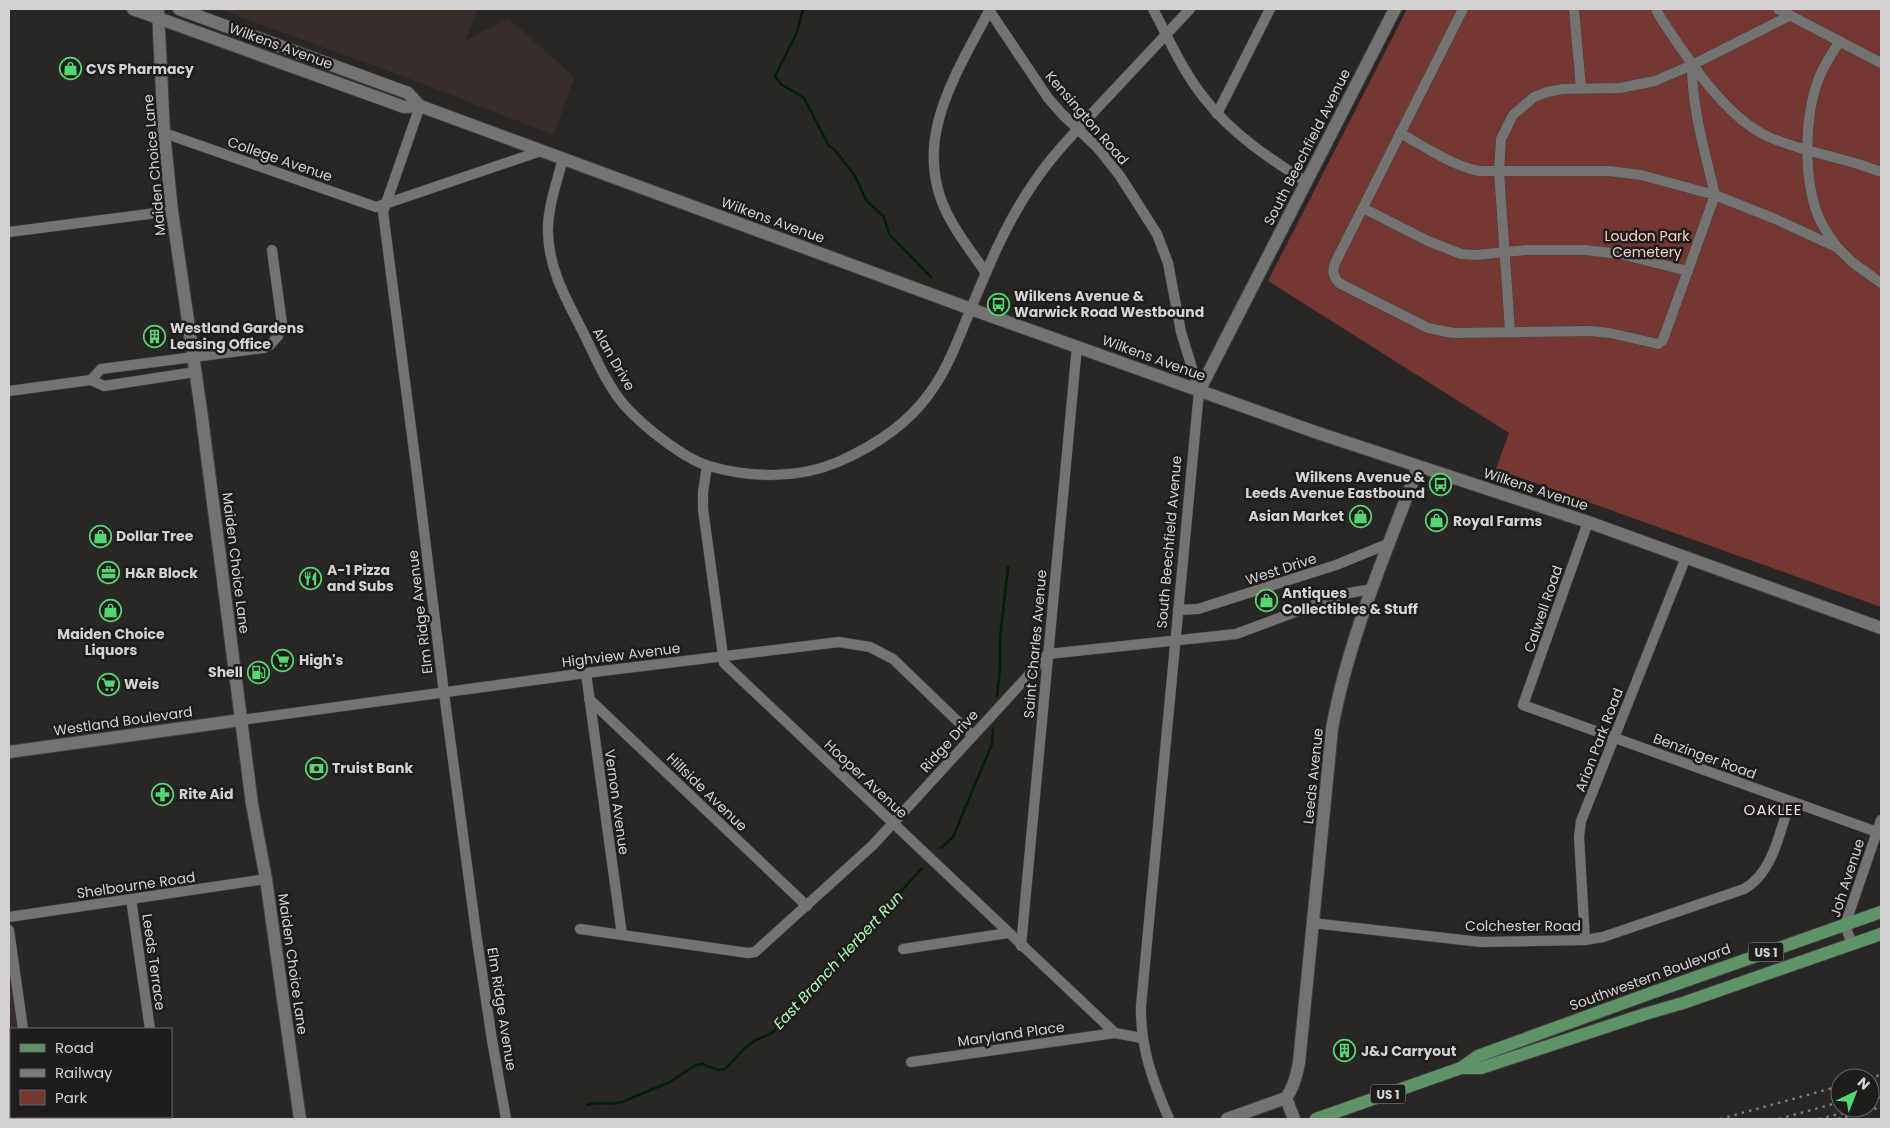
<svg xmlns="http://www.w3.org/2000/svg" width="1890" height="1128" viewBox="0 0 1890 1128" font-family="Poppins,sans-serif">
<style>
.built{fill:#372e2c}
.green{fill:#743732}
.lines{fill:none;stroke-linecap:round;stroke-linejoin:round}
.stream{stroke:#011e06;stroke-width:2.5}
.street-casing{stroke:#444141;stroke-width:11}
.secondary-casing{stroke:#444141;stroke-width:14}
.primary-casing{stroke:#444141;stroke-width:14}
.street{stroke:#757272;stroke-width:10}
.secondary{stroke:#757272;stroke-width:12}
.primary{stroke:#5e9267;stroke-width:12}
.rail{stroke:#7c7a7a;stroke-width:2.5;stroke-dasharray:2.5 5;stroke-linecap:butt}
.labels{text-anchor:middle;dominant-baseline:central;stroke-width:5;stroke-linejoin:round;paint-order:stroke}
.shield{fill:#1f1d1c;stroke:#9d9b9b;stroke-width:1}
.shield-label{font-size:12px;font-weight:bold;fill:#d3d1d1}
.street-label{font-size:14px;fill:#d3d1d1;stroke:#1f1d1c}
.poi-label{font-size:14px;font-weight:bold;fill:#d3d1d1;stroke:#1f1d1c;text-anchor:start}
.park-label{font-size:14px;fill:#facec8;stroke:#1f1d1c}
.neighbourhood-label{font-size:15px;letter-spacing:1px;fill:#e4e0df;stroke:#1f1d1c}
.water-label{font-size:15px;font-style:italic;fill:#a8fbb4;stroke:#1f1d1c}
</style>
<rect width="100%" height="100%" fill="#292626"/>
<g class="built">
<polygon points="218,9 477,9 466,40 509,19 574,77 554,135 410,79"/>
<polygon points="9,966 18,1029 11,1029 11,1050 9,1050"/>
</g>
<polygon class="green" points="1407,9 1881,9 1881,607 1496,469 1509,433 1268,281"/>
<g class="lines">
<g class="stream">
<polyline points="803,9 797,32 775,76 781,84 804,98 829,146 834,149 855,176 866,200 884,217 889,234 931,277"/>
<polyline points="997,696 1000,668 1000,638 1008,567"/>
<polyline points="941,848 953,837 992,744 993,729"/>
<path d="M587,1105C600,1100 610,1106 622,1102L670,1082L694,1066L702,1064L718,1070L725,1069L746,1047L754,1041L772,1033L781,1024L813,988L893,905L903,889L922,868"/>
</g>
<defs>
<g id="street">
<path d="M1153,9C1169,39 1183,72 1205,99C1232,134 1269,158 1306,182"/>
<path d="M1463,9L1335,263C1332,271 1333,276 1339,283L1428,328L1453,333L1590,331L1610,333L1658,344L1662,341L1664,337L1715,195L1773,218L1838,248L1852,262L1881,283"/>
<polyline points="1574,9 1581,88"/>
<path d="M1656,9L1660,17C1686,56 1725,118 1769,137C1804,153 1845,157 1881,172"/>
<polyline points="1778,9 1881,63"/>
<path d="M989,10L1048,98L1062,114L1097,147L1120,176L1157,234L1168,263L1181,332L1199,391L1141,1006C1140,1047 1153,1082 1169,1119"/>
<polyline points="420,106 383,212 417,474 444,693 477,940 492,1040 506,1119"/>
<polyline points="1217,114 1270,9"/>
<polyline points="164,133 376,207 541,151"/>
<path d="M1400,133C1425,147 1451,165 1479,171H1609L1641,175L1715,195C1705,152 1692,110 1692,65"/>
<path d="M563,158C557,183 547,208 548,233C549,269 566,299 582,330C595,356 606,384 625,406C643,426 684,459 709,466C750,478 798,479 838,462C872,447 907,425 929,394C948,369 958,339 970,311C988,267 1006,223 1033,184C1052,155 1077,130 1100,105C1130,73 1160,41 1190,9"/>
<polyline points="1363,208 1428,241 1461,254 1476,255 1526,250 1585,250 1620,254 1688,271"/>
<polyline points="9,232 172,211"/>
<path d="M1837,247C1831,238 1824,229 1819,218C1803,180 1804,116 1819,78C1824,65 1832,53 1840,41"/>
<path d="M986,273C974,255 960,238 950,219C908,143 956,75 990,9"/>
<polyline points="1510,331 1499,171 1501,139 1513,115 1534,97 1547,92 1563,89 1620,88 1655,81 1692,65 1789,16"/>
<polyline points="91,380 101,369 264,348 270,345 278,336 282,324 272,250"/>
<polyline points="9,391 91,380 104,386 195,372"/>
<polyline points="707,466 703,492 703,509 724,663 1115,1033 1142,1038"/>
<polyline points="1588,522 1523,705 1877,832"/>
<polyline points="1178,610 1198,609 1336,565 1390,543"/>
<polyline points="586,673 622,935"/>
<polyline points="589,699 807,906"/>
<polyline points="241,720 586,673 839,642 870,647 893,659 973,736"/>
<polyline points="131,899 150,1029"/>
<polyline points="9,917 266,879"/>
<path d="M1312,923L1481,942L1585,940L1603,937L1744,889C1773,873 1780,831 1790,801"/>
<polyline points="580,929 748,953 755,952 873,845 1048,654 1236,634 1343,594 1372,589"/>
<polyline points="9,930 23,1029"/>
<polyline points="1585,940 1579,837 1581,821 1686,557"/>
<polyline points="1852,944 1845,925 1881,820"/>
<polyline points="1021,946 1077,346"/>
<polyline points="903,949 1008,933"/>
<polyline points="911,1062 1115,1033"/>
<polyline points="35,1117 36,1119"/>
<polyline points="162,1117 162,1119"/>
</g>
<g id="secondary">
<polyline points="133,9 404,107 420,106 971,309 1315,432 1588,522 1881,628"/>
<polyline points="179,9 408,93 420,106"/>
<polyline points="158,11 164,133 172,211 201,410 252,804 266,879 300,1119"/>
<polyline points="1199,391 1395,9"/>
<polyline points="9,752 241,720"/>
<polyline points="1286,1098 1294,1119"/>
<path d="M1227,1119L1286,1098C1294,1087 1296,1076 1299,1063L1332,729C1348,639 1386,553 1418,467"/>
</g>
<g id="primary">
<polyline points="1461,1068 1481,1068 1645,1014 1683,1003 1881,934"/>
<polyline points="1316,1119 1461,1068 1478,1056 1651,993 1881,912"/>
</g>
</defs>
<use href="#street" class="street-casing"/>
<use href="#secondary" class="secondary-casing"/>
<use href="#primary" class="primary-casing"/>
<use href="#street" class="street"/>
<use href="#secondary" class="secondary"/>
<use href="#primary" class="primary"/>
<g class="rail">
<polyline points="1869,1078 1881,1075"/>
<polyline points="1870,1100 1881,1097"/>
<polyline points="1720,1119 1840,1086"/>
<polyline points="1779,1119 1840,1102"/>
<polyline points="1819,1119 1843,1113"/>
<polyline points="1838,1119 1881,1107"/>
</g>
</g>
<defs>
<symbol id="shop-ring" viewBox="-11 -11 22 22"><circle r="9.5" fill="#1f1d1c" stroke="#55d671" stroke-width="1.5"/><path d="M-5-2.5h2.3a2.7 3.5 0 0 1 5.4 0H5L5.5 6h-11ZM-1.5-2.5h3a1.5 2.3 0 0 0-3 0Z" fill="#55d671"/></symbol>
<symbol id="bus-ring" viewBox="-11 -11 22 22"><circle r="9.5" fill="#1f1d1c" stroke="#55d671" stroke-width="1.5"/><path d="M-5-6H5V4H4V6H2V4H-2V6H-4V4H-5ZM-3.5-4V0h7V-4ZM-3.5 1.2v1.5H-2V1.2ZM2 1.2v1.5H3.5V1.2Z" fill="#55d671"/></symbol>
<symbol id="building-ring" viewBox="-11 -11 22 22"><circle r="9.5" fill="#1f1d1c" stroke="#55d671" stroke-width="1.5"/><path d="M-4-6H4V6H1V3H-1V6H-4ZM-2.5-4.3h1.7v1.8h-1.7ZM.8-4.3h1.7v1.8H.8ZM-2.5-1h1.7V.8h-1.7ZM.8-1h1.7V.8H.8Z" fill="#55d671"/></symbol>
<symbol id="office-ring" viewBox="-11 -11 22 22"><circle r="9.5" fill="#1f1d1c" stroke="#55d671" stroke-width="1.5"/><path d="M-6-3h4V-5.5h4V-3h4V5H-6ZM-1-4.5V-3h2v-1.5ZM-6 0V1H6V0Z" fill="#55d671"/></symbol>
<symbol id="restaurant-ring" viewBox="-11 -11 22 22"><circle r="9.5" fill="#1f1d1c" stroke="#55d671" stroke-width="1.5"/><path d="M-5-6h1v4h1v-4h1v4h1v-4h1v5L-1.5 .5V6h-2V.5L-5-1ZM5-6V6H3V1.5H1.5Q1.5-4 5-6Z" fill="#55d671"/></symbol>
<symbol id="supermarket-ring" viewBox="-11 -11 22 22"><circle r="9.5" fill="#1f1d1c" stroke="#55d671" stroke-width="1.5"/><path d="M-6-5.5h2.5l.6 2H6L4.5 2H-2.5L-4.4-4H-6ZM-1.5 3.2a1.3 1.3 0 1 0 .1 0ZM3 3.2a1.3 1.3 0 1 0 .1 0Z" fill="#55d671"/></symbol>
<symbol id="fuel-ring" viewBox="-11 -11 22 22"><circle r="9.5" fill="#1f1d1c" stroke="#55d671" stroke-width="1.5"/><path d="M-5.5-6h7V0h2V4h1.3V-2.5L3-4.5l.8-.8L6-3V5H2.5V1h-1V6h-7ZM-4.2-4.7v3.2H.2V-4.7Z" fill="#55d671"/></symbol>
<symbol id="bank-ring" viewBox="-11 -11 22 22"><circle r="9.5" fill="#1f1d1c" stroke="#55d671" stroke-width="1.5"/><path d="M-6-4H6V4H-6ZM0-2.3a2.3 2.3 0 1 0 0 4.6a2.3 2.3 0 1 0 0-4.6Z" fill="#55d671"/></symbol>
<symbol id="pharmacy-ring" viewBox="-11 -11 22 22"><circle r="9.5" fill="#1f1d1c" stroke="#55d671" stroke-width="1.5"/><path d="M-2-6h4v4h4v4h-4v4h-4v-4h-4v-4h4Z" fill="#55d671"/></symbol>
</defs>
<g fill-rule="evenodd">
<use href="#shop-ring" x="58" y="56" width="25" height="25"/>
<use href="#bus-ring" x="986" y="292" width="25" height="25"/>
<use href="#building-ring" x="142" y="324" width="25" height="25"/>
<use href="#bus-ring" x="1428" y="472" width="25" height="25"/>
<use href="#shop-ring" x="1348" y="504" width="25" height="25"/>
<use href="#shop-ring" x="1424" y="508" width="25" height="25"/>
<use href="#shop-ring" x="88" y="524" width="25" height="25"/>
<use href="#office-ring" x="96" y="560" width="25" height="25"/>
<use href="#restaurant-ring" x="298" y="566" width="25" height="25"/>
<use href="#shop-ring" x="1254" y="588" width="25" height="25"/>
<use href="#shop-ring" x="98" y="598" width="25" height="25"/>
<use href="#supermarket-ring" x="270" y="648" width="25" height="25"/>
<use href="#fuel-ring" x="246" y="660" width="25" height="25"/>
<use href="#supermarket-ring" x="96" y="672" width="25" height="25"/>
<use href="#bank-ring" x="304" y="756" width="25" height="25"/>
<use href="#pharmacy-ring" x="150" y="782" width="25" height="25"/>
<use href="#building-ring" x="1332" y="1038" width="25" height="25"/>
</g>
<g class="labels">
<g class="shield">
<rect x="1748.5" y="942.5" width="35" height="19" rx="4"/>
<rect x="1370.5" y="1084.5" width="35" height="19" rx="4"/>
</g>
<g class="shield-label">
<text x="1766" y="952">US 1</text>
<text x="1388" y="1094">US 1</text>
</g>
<g class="street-label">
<text transform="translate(281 46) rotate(20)">Wilkens Avenue</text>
<text transform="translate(1087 118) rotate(49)">Kensington Road</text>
<text transform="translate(1307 147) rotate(-63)">South Beechfield Avenue</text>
<text transform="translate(280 159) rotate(19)">College Avenue</text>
<text transform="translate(154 165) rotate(-95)">Maiden Choice Lane</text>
<text transform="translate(773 220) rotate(20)">Wilkens Avenue</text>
<text transform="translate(1154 358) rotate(20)">Wilkens Avenue</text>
<text transform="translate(614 359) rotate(60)">Alan Drive</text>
<text transform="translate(1536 489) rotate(18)">Wilkens Avenue</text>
<text transform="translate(1169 542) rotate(-85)">South Beechfield Avenue</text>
<text transform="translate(236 563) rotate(83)">Maiden Choice Lane</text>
<text transform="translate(1281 569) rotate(-18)">West Drive</text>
<text transform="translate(1543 609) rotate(-71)">Calwell Road</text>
<text transform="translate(420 612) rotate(-97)">Elm Ridge Avenue</text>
<text transform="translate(1035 644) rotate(-85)">Saint Charles Avenue</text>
<text transform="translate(621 655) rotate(-7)">Highview Avenue</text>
<text transform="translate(123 721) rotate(-8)">Westland Boulevard</text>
<text transform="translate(1599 740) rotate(-69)">Arion Park Road</text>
<text transform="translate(949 741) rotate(-48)">Ridge Drive</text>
<text transform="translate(1705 756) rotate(20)">Benzinger Road</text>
<text transform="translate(1313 776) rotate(-84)">Leeds Avenue</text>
<text transform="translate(866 779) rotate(43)">Hooper Avenue</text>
<text transform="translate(707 792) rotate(44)">Hillside Avenue</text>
<text transform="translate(617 802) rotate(82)">Vernon Avenue</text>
<text transform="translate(1847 878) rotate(-72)">Joh Avenue</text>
<text transform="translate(136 885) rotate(-8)">Shelbourne Road</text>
<text x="1523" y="926">Colchester Road</text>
<text transform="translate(154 962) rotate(82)">Leeds Terrace</text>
<text transform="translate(293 964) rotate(82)">Maiden Choice Lane</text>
<text transform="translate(1650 977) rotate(-20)">Southwestern Boulevard</text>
<text transform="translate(502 1009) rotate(81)">Elm Ridge Avenue</text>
<text transform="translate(1011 1034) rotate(-8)">Maryland Place</text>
</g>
<g class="poi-label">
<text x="86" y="69">CVS Pharmacy</text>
<text x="1014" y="296">Wilkens Avenue &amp;<tspan x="1014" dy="16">Warwick Road Westbound</tspan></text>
<text x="170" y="328">Westland Gardens<tspan x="170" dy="16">Leasing Office</tspan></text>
<text x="1425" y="477" text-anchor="end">Wilkens Avenue &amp;<tspan x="1425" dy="16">Leeds Avenue Eastbound</tspan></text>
<text x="1344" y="516" text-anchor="end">Asian Market</text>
<text x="1453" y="521">Royal Farms</text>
<text x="116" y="536">Dollar Tree</text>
<text x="327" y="570">A-1 Pizza<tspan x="327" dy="16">and Subs</tspan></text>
<text x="125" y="573">H&amp;R Block</text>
<text x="1282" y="593">Antiques<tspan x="1282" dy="16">Collectibles &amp; Stuff</tspan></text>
<text x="111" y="634" text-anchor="middle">Maiden Choice<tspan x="111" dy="16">Liquors</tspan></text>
<text x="299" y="660">High's</text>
<text x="243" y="672" text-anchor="end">Shell</text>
<text x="124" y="684">Weis</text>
<text x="332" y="768">Truist Bank</text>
<text x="179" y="794">Rite Aid</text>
<text x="1361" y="1051">J&amp;J Carryout</text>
</g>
<g class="park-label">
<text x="1647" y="236">Loudon Park<tspan x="1647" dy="16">Cemetery</tspan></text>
</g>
<g class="neighbourhood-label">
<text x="1773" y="809">OAKLEE</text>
</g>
<g class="water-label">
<text transform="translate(838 960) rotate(-47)">East Branch Herbert Run</text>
</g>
</g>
<rect width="1890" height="1128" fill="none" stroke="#d3d1d1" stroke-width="20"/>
<rect x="10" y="1028" width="162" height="90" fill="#1f1d1c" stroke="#676564"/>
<rect x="20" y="1044" width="25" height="8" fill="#5e9267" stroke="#676564"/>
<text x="55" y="1053" font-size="15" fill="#d3d1d1">Road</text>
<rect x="20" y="1069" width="25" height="8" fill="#7c7a7a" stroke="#676564"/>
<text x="55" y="1078" font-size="15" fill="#d3d1d1">Railway</text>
<rect x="20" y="1090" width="25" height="15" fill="#743732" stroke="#676564"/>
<text x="55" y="1103" font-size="15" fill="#d3d1d1">Park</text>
<g transform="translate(1855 1093) rotate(43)"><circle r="24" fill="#1f1d1c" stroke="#676564"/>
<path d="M0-4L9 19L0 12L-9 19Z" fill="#55d671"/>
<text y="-8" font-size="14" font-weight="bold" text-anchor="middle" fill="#d3d1d1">N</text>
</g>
</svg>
